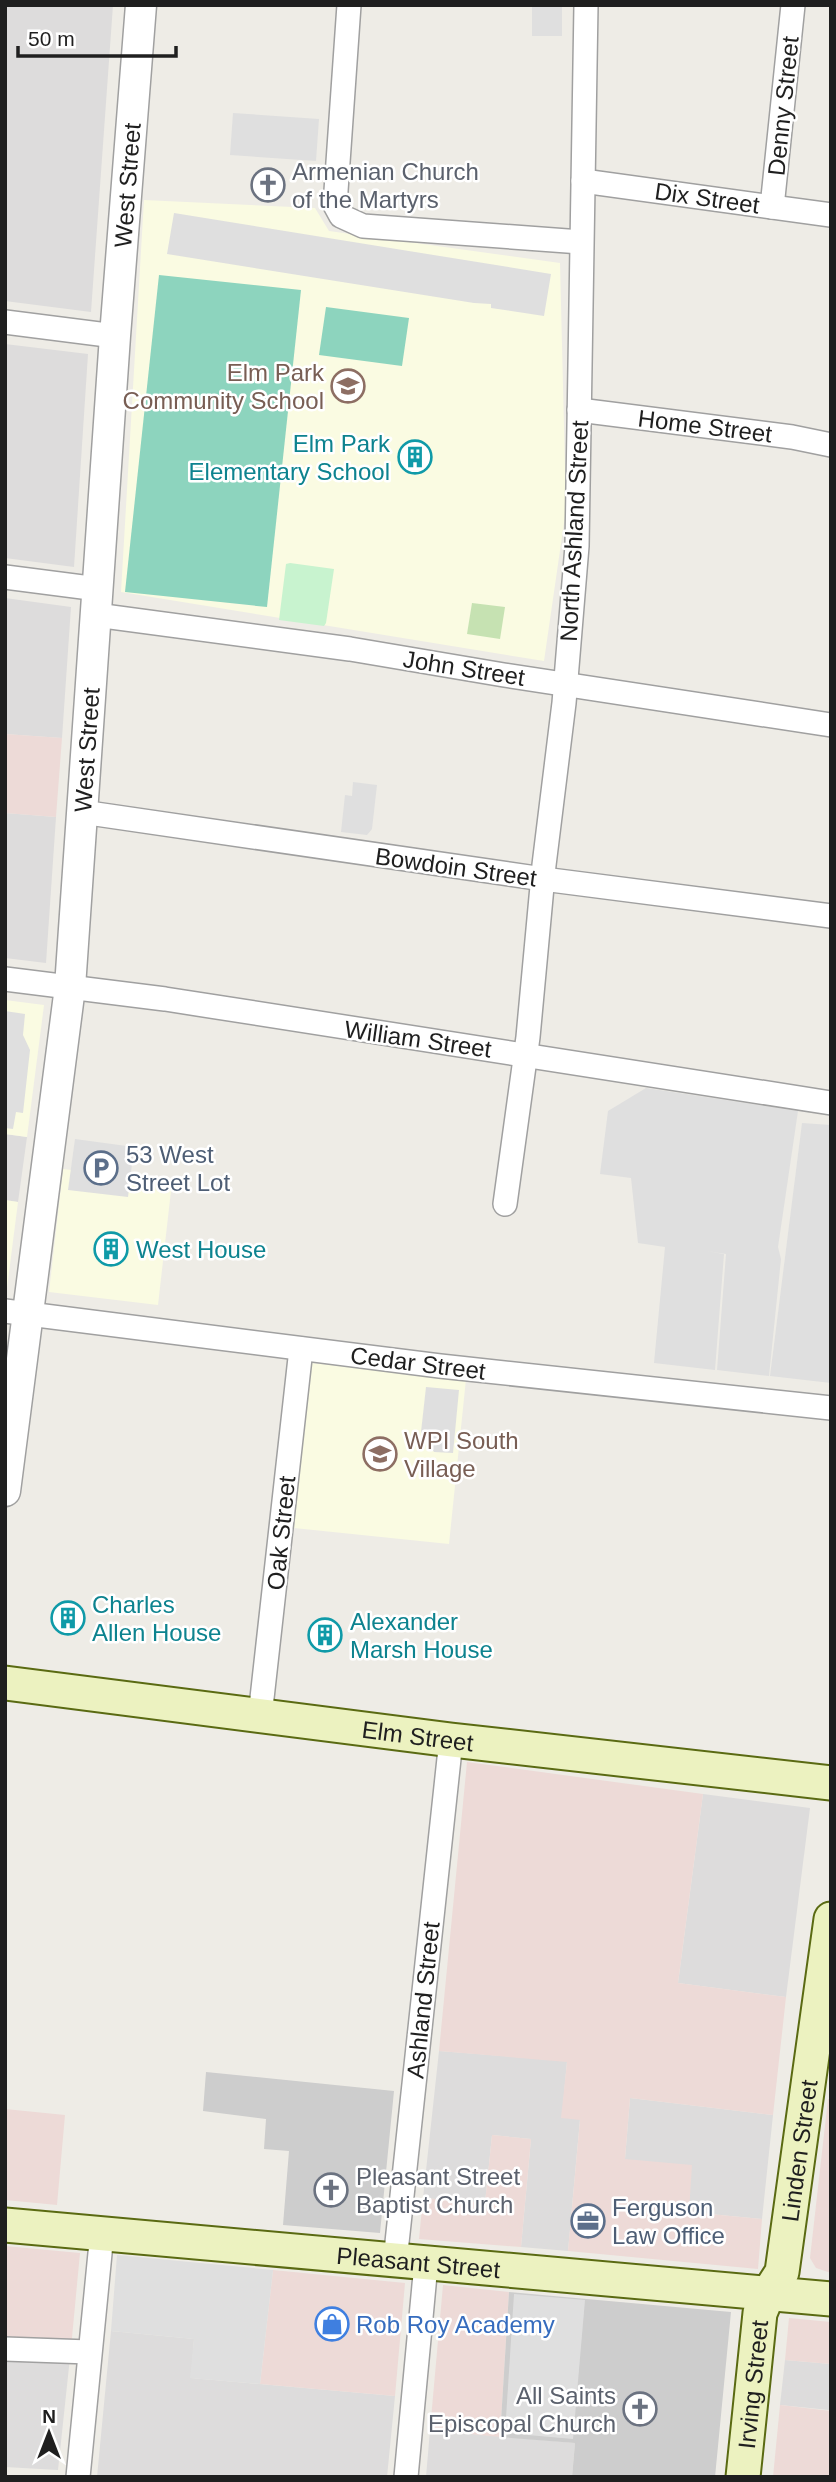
<svg xmlns="http://www.w3.org/2000/svg" width="836" height="2482" viewBox="0 0 836 2482" font-family="Helvetica,sans-serif">
<style>
.residential{fill:#dddcdc}
.commercial{fill:#eddad7}
.education{fill:#fafbe2}
.religious{fill:#cdcdcd}
.grass{fill:#c6e2b2}
.park{fill:#c8f3cf}
.pitch{fill:#8dd4be}
.parking{fill:#dfdfdf}
.lines{fill:none;stroke-linecap:round;stroke-linejoin:round}
.minor-casing{stroke:#a0a0a0;stroke-width:26}
.tertiary-casing{stroke:#a0a0a0;stroke-width:33}
.secondary-casing{stroke:#5a6a12;stroke-width:37}
.minor{stroke:#fff;stroke-width:23}
.tertiary{stroke:#fff;stroke-width:30}
.secondary{stroke:#ecf2c0;stroke-width:33}
.labels{text-anchor:middle;dominant-baseline:central;stroke-width:5;stroke-linejoin:round;paint-order:stroke}
.street-label{font-size:24px;fill:#1f1f1f;stroke:#fff}
.worship-label{font-size:24px;fill:#5b616d;stroke:#fff;text-anchor:start}
.education-label{font-size:24px;fill:#785e54;stroke:#fff;text-anchor:end}
.culture-label{font-size:24px;fill:#0d838f;stroke:#fff;text-anchor:start}
.service-label{font-size:24px;fill:#4e5e75;stroke:#fff;text-anchor:start}
.shop-label{font-size:24px;fill:#366cbe;stroke:#fff;text-anchor:start}
</style>
<rect width="100%" height="100%" fill="#eeece6"/>
<g class="residential">
<polygon points="5,5 113,5 91,312 5,301"/>
<polygon points="5,344 88,354 74,567 5,558"/>
<polygon points="5,598 71,607 62,738 5,734"/>
<polygon points="5,813 56,817 46,963 5,958"/>
<polygon points="5,1134 27,1137 18,1202 5,1200"/>
<polygon points="703,1794 810,1808 786,1997 678,1983"/>
<polygon points="439,2051 567,2061 562,2117 580,2119 568,2251 521,2247 531,2139 492,2135 485,2203 423,2198"/>
<polygon points="630,2098 773,2115 762,2219 689,2212 625,2159"/>
<polygon points="111,2331 194,2339 191,2378 395,2396 387,2477 97,2477"/>
<polygon points="5,2346 71,2348 58,2470 5,2467"/>
<polygon points="785,2360 831,2364 829,2410 780,2405"/>
<polygon points="430,2430 575,2443 572,2477 426,2477"/>
</g>
<g class="commercial">
<polygon points="5,734 62,738 56,817 5,813"/>
<polygon points="467,1762 703,1794 678,1983 786,1997 773,2115 630,2098 625,2159 692,2165 689,2212 762,2219 758,2269 568,2251 580,2120 561,2118 567,2062 439,2051"/>
<polygon points="828,2099 831,2099 831,2273 816,2268 810,2258"/>
<polygon points="5,2109 65,2115 57,2205 5,2200"/>
<polygon points="492,2135 531,2139 521,2247 419,2239 423,2198 485,2203"/>
<polygon points="5,2246 80,2253 71,2348 5,2346"/>
<polygon points="273,2270 405,2283 395,2396 260,2384"/>
<polygon points="443,2285 509,2292 500,2437 430,2430"/>
<polygon points="789,2318 831,2322 831,2364 785,2360"/>
<polygon points="780,2405 831,2411 831,2477 773,2477"/>
</g>
<g class="education">
<polygon points="144,200 315,208 329,231 560,263 566,509 544,661 121,592"/>
<polygon points="5,1000 44,1005 27,1137 5,1134"/>
<polygon points="63,1169 172,1182 158,1305 49,1292"/>
<polygon points="5,1200 18,1202 7,1288 5,1288"/>
<polygon points="311,1363 466,1379 449,1544 294,1528"/>
</g>
<g class="religious">
<polygon points="206,2072 394,2091 380,2233 283,2225 289,2151 264,2149 266,2119 203,2111"/>
<polygon points="509,2292 731,2312 715,2477 572,2477 575,2443 500,2437"/>
</g>
<polygon class="grass" points="472,603 505,607 500,639 467,634"/>
<polygon class="park" points="290,563 334,569 326,623 324,626 279,620 286,564"/>
<g class="pitch">
<polygon points="159,275 301,290 267,607 125,592"/>
<polygon points="326,307 409,318 402,366 319,355"/>
</g>
<g class="parking">
<rect x="532" y="5" width="30" height="31"/>
<polygon points="233,113 319,119 316,161 230,155"/>
<polygon points="174,213 551,274 544,316 491,308 491,304 474,303 167,254"/>
<polygon points="353,782 377,785 372,829 367,835 341,832 345,795 352,796"/>
<polygon points="5,1011 25,1014 23,1035 30,1050 23,1113 16,1112 13,1129 5,1128"/>
<polygon points="646,1088 798,1111 778,1247 781,1259 769,1376 717,1370 726,1254 706,1251 724,1254 715,1370 654,1363 665,1247 638,1243 631,1178 600,1174 608,1111"/>
<polygon points="802,1123 831,1125 831,1383 770,1376"/>
<polygon points="75,1139 134,1147 128,1197 68,1190"/>
<polygon points="426,1387 459,1390 453,1453 434,1452 421,1432"/>
<polygon points="117,2255 273,2270 260,2384 190,2378 194,2339 111,2331"/>
<polygon points="514,2294 585,2300 573,2439 505,2433"/>
</g>
<g class="lines">
<defs>
<g id="minor">
<polyline points="349,5 335,205 341,216 363,226 581,242"/>
<polyline points="583,181 831,215"/>
<polyline points="772,207 793,5"/>
<polyline points="5,322 115,336"/>
<polyline points="579,410 792,437 831,445"/>
<polyline points="5,577 98,589"/>
<polyline points="96,615 350,649 504,675 831,725"/>
<polyline points="82,812 543,879 831,916"/>
<polyline points="5,979 165,999 831,1103"/>
<polyline points="505,1204 528,1037 544,865 564,703 577,546 586,5"/>
<polyline points="5,1311 440,1366 831,1408"/>
<polyline points="260,1716 301,1349"/>
<polyline points="395,2261 451,1740"/>
<polyline points="5,2349 89,2352"/>
<polyline points="78,2477 102,2233"/>
<polyline points="406,2477 426,2264"/>
</g>
<g id="tertiary">
<path id="s1" d="M5,1491L70,987L115,336L141,5"/>
</g>
<g id="secondary">
<path id="s2" d="M5,1683L451,1740L831,1783"/>
<path id="s3" d="M5,2225L831,2299"/>
<path id="s4" d="M743,2477L760,2313L768,2294L782,2272L831,1919"/>
</g>
</defs>
<use href="#minor" class="minor-casing"/>
<use href="#tertiary" class="tertiary-casing"/>
<use href="#secondary" class="secondary-casing"/>
<use href="#minor" class="minor"/>
<use href="#tertiary" class="tertiary"/>
<use href="#secondary" class="secondary"/>
</g>
<defs>
<symbol id="church-ring" viewBox="-11 -11 22 22"><circle r="9.5" fill="#fff" stroke="#6b7280" stroke-width="1.5"/><path d="M-1.2-6h2.4v3.5h3.3v2.4h-3.3V6h-2.4V-.1h-3.3v-2.4h3.3Z" fill="#6b7280"/></symbol>
<symbol id="school-ring" viewBox="-11 -11 22 22"><circle r="9.5" fill="#fff" stroke="#8d6e63" stroke-width="1.5"/><path d="M0-5L7-2L0 1L-7-2ZM-4 1L0 2.5L4 1V4Q0 6-4 4Z" fill="#8d6e63"/></symbol>
<symbol id="building-ring" viewBox="-11 -11 22 22"><circle r="9.5" fill="#fff" stroke="#0f9aa8" stroke-width="1.5"/><path d="M-4-6H4V6H1V3H-1V6H-4ZM-2.5-4.3h1.7v1.8h-1.7ZM.8-4.3h1.7v1.8H.8ZM-2.5-1h1.7V.8h-1.7ZM.8-1h1.7V.8H.8Z" fill="#0f9aa8"/></symbol>
<symbol id="parking-ring" viewBox="-11 -11 22 22"><circle r="9.5" fill="#fff" stroke="#5c6f8a" stroke-width="1.5"/><path d="M-3.5-5.5H1a3.5 3.5 0 0 1 0 7H-1V5.5H-3.5ZM-1-3.4V-.6H.8a1.4 1.4 0 0 0 0-2.8Z" fill="#5c6f8a"/></symbol>
<symbol id="university-ring" viewBox="-11 -11 22 22"><circle r="9.5" fill="#fff" stroke="#8d6e63" stroke-width="1.5"/><path d="M0-5L7-2L0 1L-7-2ZM-4 1L0 2.5L4 1V4Q0 6-4 4Z" fill="#8d6e63"/></symbol>
<symbol id="office-ring" viewBox="-11 -11 22 22"><circle r="9.5" fill="#fff" stroke="#5c6f8a" stroke-width="1.5"/><path d="M-6-3h4V-5.5h4V-3h4V5H-6ZM-1-4.5V-3h2v-1.5ZM-6 0V1H6V0Z" fill="#5c6f8a"/></symbol>
<symbol id="shop-ring" viewBox="-11 -11 22 22"><circle r="9.5" fill="#fff" stroke="#3f7fe0" stroke-width="1.5"/><path d="M-5-2.5h2.3a2.7 3.5 0 0 1 5.4 0H5L5.5 6h-11ZM-1.5-2.5h3a1.5 2.3 0 0 0-3 0Z" fill="#3f7fe0"/></symbol>
</defs>
<g fill-rule="evenodd">
<use href="#church-ring" x="249" y="166" width="38" height="38"/>
<use href="#school-ring" x="329" y="367" width="38" height="38"/>
<use href="#building-ring" x="396" y="438" width="38" height="38"/>
<use href="#parking-ring" x="82" y="1149" width="38" height="38"/>
<use href="#building-ring" x="92" y="1230" width="38" height="38"/>
<use href="#university-ring" x="361" y="1435" width="38" height="38"/>
<use href="#building-ring" x="49" y="1599" width="38" height="38"/>
<use href="#building-ring" x="306" y="1616" width="38" height="38"/>
<use href="#church-ring" x="312" y="2171" width="38" height="38"/>
<use href="#office-ring" x="569" y="2202" width="38" height="38"/>
<use href="#shop-ring" x="313" y="2305" width="38" height="38"/>
<use href="#church-ring" x="621" y="2390" width="38" height="38"/>
</g>
<g class="labels">
<g class="street-label">
<text transform="translate(783 106) rotate(-84)">Denny Street</text>
<text stroke="none"><textPath href="#s1" startOffset="1312">West Street</textPath></text>
<text transform="translate(707 198) rotate(8)">Dix Street</text>
<text transform="translate(705 426) rotate(7)">Home Street</text>
<text transform="translate(574 531) rotate(-87)">North Ashland Street</text>
<text transform="translate(464 668) rotate(9)">John Street</text>
<text stroke="none"><textPath href="#s1" startOffset="746">West Street</textPath></text>
<text transform="translate(456 867) rotate(8)">Bowdoin Street</text>
<text transform="translate(418 1039) rotate(8)">William Street</text>
<text transform="translate(418 1363) rotate(7)">Cedar Street</text>
<text transform="translate(281 1533) rotate(-84)">Oak Street</text>
<text stroke="none"><textPath href="#s2" startOffset="416">Elm Street</textPath></text>
<text transform="translate(423 2000) rotate(-84)">Ashland Street</text>
<text stroke="none"><textPath href="#s4" startOffset="334">Linden Street</textPath></text>
<text stroke="none"><textPath href="#s3" startOffset="415">Pleasant Street</textPath></text>
<text stroke="none"><textPath href="#s4" startOffset="93">Irving Street</textPath></text>
</g>
<g class="worship-label">
<text x="292" y="171">Armenian Church<tspan x="292" dy="28">of the Martyrs</tspan></text>
<text x="356" y="2176">Pleasant Street<tspan x="356" dy="28">Baptist Church</tspan></text>
<text x="616" y="2395" text-anchor="end">All Saints<tspan x="616" dy="28">Episcopal Church</tspan></text>
</g>
<g class="education-label">
<text x="324" y="372">Elm Park<tspan x="324" dy="28">Community School</tspan></text>
<text x="404" y="1440" text-anchor="start">WPI South<tspan x="404" dy="28">Village</tspan></text>
</g>
<g class="culture-label">
<text x="390" y="443" text-anchor="end">Elm Park<tspan x="390" dy="28">Elementary School</tspan></text>
<text x="136" y="1249">West House</text>
<text x="92" y="1604">Charles<tspan x="92" dy="28">Allen House</tspan></text>
<text x="350" y="1621">Alexander<tspan x="350" dy="28">Marsh House</tspan></text>
</g>
<g class="service-label">
<text x="126" y="1154">53 West<tspan x="126" dy="28">Street Lot</tspan></text>
<text x="612" y="2207">Ferguson<tspan x="612" dy="28">Law Office</tspan></text>
</g>
<g class="shop-label">
<text x="356" y="2324">Rob Roy Academy</text>
</g>
</g>
<rect width="836" height="2482" fill="none" stroke="#1f1f1f" stroke-width="14"/>
<g transform="translate(49 2433)" stroke="#ffffff" stroke-width="5" paint-order="stroke">
<path d="M0-5L12 26L0 18L-12 26Z" fill="#1f1f1f"/>
<text y="-10" font-size="19" font-weight="bold" text-anchor="middle" fill="#1f1f1f">N</text>
</g>
<path d="M18 46v10h158v-10" fill="none" stroke="#1f1f1f" stroke-width="3.5"/>
<text x="28" y="46" font-size="21" fill="#1f1f1f" stroke="#ffffff" stroke-width="5" paint-order="stroke">50 m</text>
</svg>
